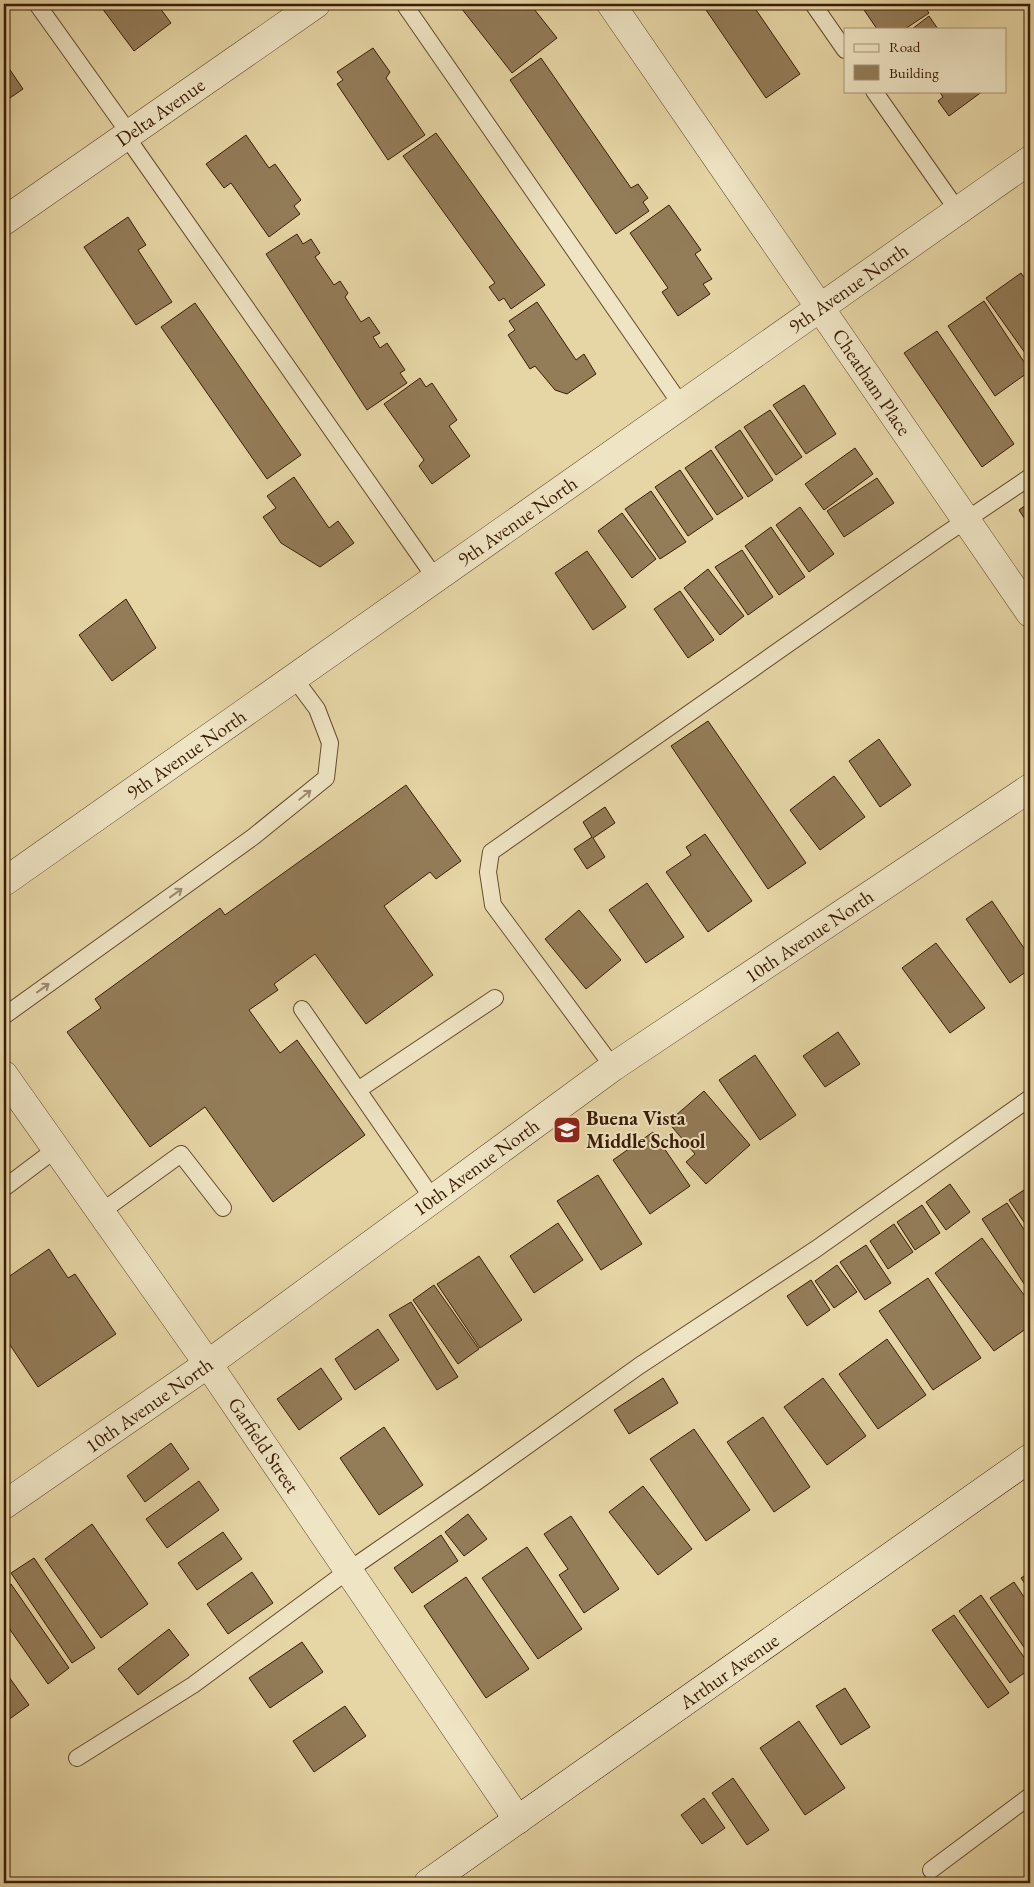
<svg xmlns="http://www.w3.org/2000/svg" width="1034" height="1887" viewBox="0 0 1034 1887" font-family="'EB Garamond',serif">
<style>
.building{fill:#937c58;stroke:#3a1c04}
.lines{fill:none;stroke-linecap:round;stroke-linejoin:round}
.lane-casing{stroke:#654a2c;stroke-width:18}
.street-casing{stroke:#654a2c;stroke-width:29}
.secondary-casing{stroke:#3a1c04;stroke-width:29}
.lane{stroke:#efe4c4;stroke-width:16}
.street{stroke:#efe4c4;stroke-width:28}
.secondary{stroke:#efe4c4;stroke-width:28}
.oneway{stroke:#9e8a6e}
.labels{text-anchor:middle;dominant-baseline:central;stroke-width:4;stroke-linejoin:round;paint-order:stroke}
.street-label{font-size:20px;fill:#3a1c04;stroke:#efe4c4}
.poi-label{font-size:20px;font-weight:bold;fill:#3a1c04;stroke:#efe4c4;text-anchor:start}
</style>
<rect width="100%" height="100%" fill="#e6d5a5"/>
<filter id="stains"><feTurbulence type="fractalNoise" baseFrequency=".004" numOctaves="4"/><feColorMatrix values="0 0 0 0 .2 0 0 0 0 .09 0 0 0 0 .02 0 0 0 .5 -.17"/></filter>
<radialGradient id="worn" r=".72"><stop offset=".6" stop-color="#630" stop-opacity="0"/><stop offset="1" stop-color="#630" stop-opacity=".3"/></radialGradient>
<g class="building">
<polygon points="99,4 157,4 171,23 134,51"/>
<polygon points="458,4 530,4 557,38 512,73"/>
<polygon points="702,4 752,4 800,74 766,98"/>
<polygon points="860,4 923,4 929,13 905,29 877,29"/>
<polygon points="929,16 938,29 912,29"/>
<polygon points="373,48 390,72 386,78 425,135 388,160 337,84 343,80 337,72"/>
<polygon points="541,58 631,188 638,184 648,198 643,202 649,211 616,234 510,80"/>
<polygon points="4,61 23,89 4,102"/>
<polygon points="939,91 983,91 949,116 938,101 943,97"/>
<polygon points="436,133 545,285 511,309 504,298 499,301 489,287 495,283 403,156"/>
<polygon points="246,135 269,168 275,164 301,200 294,206 300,214 269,237 231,183 224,188 206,164"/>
<polygon points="669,205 701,250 695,254 712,279 703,284 710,294 678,316 662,292 668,288 630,233"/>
<polygon points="128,217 146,245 138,250 172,302 136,325 84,247"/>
<polygon points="297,234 303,244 311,239 320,253 315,257 334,285 340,281 348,293 345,297 361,322 369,317 380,333 373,337 380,348 387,343 405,370 400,373 407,383 367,410 266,254"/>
<polygon points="1021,273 1030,286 1030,360 986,298"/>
<polygon points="984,301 1030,371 995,396 948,326"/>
<polygon points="537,302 576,360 584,354 596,374 567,394 555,390 535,366 530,369 508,335 515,330 509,321"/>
<polygon points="195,303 301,455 267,479 161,327"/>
<polygon points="937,331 1014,444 982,467 904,353"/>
<polygon points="420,378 426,387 432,383 457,420 449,426 470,456 432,484 419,466 424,460 384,404"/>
<polygon points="804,385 836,434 806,454 773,405"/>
<polygon points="770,410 802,457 776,475 744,427"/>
<polygon points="740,430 773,480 748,497 715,447"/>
<polygon points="855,448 873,474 824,510 805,484"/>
<polygon points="711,450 743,498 717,515 685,468"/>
<polygon points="680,470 713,519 688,536 655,487"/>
<polygon points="294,477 329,528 338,521 354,543 320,567 281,543 263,517 276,508 267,496"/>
<polygon points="877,478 894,503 844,537 827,511"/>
<polygon points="651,491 686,542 660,559 625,509"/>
<polygon points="1030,502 1030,527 1019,510"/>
<polygon points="800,507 834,554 809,572 776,525"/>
<polygon points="622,513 656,559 632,578 598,531"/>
<polygon points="771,527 805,577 779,595 745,546"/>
<polygon points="742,550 773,597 748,615 715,567"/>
<polygon points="587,551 626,607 593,630 555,573"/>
<polygon points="708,569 744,616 720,635 684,588"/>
<polygon points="680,591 714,640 688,658 654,609"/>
<polygon points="126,599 156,648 112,681 79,635"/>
<polygon points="708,721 806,863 768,889 671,746"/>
<polygon points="879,739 911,785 880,807 849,761"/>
<polygon points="834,776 865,817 820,850 790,810"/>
<polygon points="406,785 461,861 436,879 430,872 384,906 433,975 366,1024 315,954 274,984 278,990 249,1010 280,1053 297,1040 365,1135 273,1202 205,1107 150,1147 67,1032 101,1008 95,999 220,908 225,915"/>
<polygon points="605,807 615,823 593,838 605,857 587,869 574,849 592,837 583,822"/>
<polygon points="705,834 752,901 708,932 666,872 691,855 686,847"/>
<polygon points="647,883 684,937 646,963 609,910"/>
<polygon points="992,901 1030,957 1030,969 1010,983 966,919"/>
<polygon points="579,910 621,960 586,989 545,939"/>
<polygon points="936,943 985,1008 950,1033 902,968"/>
<polygon points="838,1032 860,1064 825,1087 803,1056"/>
<polygon points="755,1055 796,1115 760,1140 719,1080"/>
<polygon points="704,1091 750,1145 706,1184 686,1162 695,1154 668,1122"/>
<polygon points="653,1132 690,1186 650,1214 613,1160"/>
<polygon points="598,1175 642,1244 601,1270 557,1201"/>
<polygon points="950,1184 970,1212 946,1230 926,1202"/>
<polygon points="1030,1186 1030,1231 1009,1200"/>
<polygon points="1007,1203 1030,1239 1030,1293 982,1219"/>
<polygon points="922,1205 940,1233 915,1250 897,1222"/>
<polygon points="558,1223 583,1260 534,1293 510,1256"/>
<polygon points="894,1224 913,1252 888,1269 870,1241"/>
<polygon points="982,1238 1030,1303 1030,1326 994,1351 935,1273"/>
<polygon points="866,1245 891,1283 865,1300 840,1262"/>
<polygon points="49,1249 68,1278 75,1274 116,1334 38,1387 4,1336 4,1280"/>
<polygon points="479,1256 522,1320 480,1348 437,1284"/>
<polygon points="837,1265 857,1292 834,1308 815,1281"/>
<polygon points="928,1278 981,1358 933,1390 879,1311"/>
<polygon points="811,1280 830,1310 807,1326 787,1296"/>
<polygon points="434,1285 479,1349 458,1364 413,1300"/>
<polygon points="411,1302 458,1377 437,1390 389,1315"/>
<polygon points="378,1329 399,1360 355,1390 335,1359"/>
<polygon points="887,1339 926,1395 878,1429 839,1374"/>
<polygon points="321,1368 342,1399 299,1430 277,1399"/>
<polygon points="663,1378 678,1403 629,1434 614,1410"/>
<polygon points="823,1378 866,1436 827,1465 784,1407"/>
<polygon points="763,1417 810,1487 774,1512 727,1442"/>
<polygon points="384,1427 423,1485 379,1515 340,1458"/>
<polygon points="694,1429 750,1510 706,1541 650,1459"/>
<polygon points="171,1443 189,1469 145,1502 127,1476"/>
<polygon points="199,1481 219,1510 167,1548 146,1519"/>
<polygon points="643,1486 692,1549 658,1575 609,1512"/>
<polygon points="468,1514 487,1539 464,1556 445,1532"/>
<polygon points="571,1516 619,1589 584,1613 559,1575 568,1569 544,1534"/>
<polygon points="92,1524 148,1604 101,1638 45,1559"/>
<polygon points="223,1532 242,1559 197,1590 178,1563"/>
<polygon points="441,1535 458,1561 412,1593 394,1568"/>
<polygon points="527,1547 582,1629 538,1659 482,1578"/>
<polygon points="34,1558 95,1648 72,1663 11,1573"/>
<polygon points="252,1572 273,1603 228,1634 207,1604"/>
<polygon points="1030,1572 1030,1591 1021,1578"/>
<polygon points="466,1577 529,1669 486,1698 424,1606"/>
<polygon points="1014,1582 1030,1606 1030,1656 990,1598"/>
<polygon points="11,1584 69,1668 48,1684 4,1621 4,1588"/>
<polygon points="981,1595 1030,1666 1030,1669 1010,1683 959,1611"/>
<polygon points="954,1615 1009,1693 988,1708 932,1630"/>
<polygon points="169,1629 189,1655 138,1695 118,1669"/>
<polygon points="302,1642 323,1672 270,1708 249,1678"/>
<polygon points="4,1670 29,1705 4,1723"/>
<polygon points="845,1688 870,1727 841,1745 816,1706"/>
<polygon points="345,1706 366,1736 314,1772 293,1741"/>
<polygon points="799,1721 845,1788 805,1815 760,1748"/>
<polygon points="733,1778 769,1830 747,1845 712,1793"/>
<polygon points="704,1798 725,1828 702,1844 681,1815"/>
</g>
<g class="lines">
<defs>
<g id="lane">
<polyline points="37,4 129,133"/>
<polyline points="404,4 682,406"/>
<polyline points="813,4 845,50"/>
<polyline points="874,91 958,211"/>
<polyline points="126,136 436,579"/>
<polyline points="302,1009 433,1199"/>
<polyline points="4,1016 253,837 326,778 330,743 317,709 294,678"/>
<polyline points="613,1067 493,905 488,872 491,852 941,537 1030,477"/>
<polyline points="358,1090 495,998"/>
<polyline points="4,1188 56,1149"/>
<polyline points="101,1212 181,1154 223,1208"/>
<polyline points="77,1758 193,1685 349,1570 475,1483 639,1366 816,1249 1030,1098"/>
<polyline points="931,1870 1030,1796"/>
</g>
<g id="street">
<polyline points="611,4 1030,613"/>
<polyline points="4,221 316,4"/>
<polyline points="4,882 1030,160"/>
<polyline points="4,1075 208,1364 518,1820"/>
<polyline points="4,1505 208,1364 613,1067 1030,788"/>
</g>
<polyline id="secondary" points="428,1883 1030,1458"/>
</defs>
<use href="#lane" class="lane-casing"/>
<use href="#street" class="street-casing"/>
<use href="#secondary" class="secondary-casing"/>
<use href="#lane" class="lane"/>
<use href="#street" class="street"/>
<use href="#secondary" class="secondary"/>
</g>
<defs><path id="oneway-shaft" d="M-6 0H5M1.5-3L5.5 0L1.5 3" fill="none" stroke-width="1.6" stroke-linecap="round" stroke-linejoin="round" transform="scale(1.25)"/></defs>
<g class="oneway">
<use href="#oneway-shaft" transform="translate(305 795) rotate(-39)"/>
<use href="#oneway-shaft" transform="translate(176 893) rotate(-36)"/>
<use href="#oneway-shaft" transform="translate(43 988) rotate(-36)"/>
</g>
<defs>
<symbol id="school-square" viewBox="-11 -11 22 22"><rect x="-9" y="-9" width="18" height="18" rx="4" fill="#8f2418" stroke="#efe4c4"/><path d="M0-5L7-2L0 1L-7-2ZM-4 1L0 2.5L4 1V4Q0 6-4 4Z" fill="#fff"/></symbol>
</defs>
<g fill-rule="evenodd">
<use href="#school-square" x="551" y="1114" width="32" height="32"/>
</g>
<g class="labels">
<g class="street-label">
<text transform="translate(160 112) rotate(-35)">Delta Avenue</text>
<text transform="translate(848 288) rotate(-35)">9th Avenue North</text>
<text transform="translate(872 382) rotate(56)">Cheatham Place</text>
<text transform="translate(517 521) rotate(-35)">9th Avenue North</text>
<text transform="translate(186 754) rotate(-35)">9th Avenue North</text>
<text transform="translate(809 936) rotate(-34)">10th Avenue North</text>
<text transform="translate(476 1167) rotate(-36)">10th Avenue North</text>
<text transform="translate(149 1405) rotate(-35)">10th Avenue North</text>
<text transform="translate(264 1445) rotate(56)">Garfield Street</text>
<text transform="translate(729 1671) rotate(-35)">Arthur Avenue</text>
</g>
<g class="poi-label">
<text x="586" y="1118">Buena Vista<tspan x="586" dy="23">Middle School</tspan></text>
</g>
</g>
<rect width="1034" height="1887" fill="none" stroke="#e6d5a5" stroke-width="20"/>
<rect x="5" y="5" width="1024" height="1877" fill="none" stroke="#3a1c04" stroke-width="2.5"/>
<rect x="10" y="10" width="1014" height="1867" fill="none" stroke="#3a1c04"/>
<rect x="844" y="28" width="162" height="65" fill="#efe4c4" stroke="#a79477"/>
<rect x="854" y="44" width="25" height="8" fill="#efe4c4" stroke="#a79477"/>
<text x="889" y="52" font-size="15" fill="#3a1c04">Road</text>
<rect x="854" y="65" width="25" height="15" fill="#937c58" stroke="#a79477"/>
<text x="889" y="78" font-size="15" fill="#3a1c04">Building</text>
<rect width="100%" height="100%" filter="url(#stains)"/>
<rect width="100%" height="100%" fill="url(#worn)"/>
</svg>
